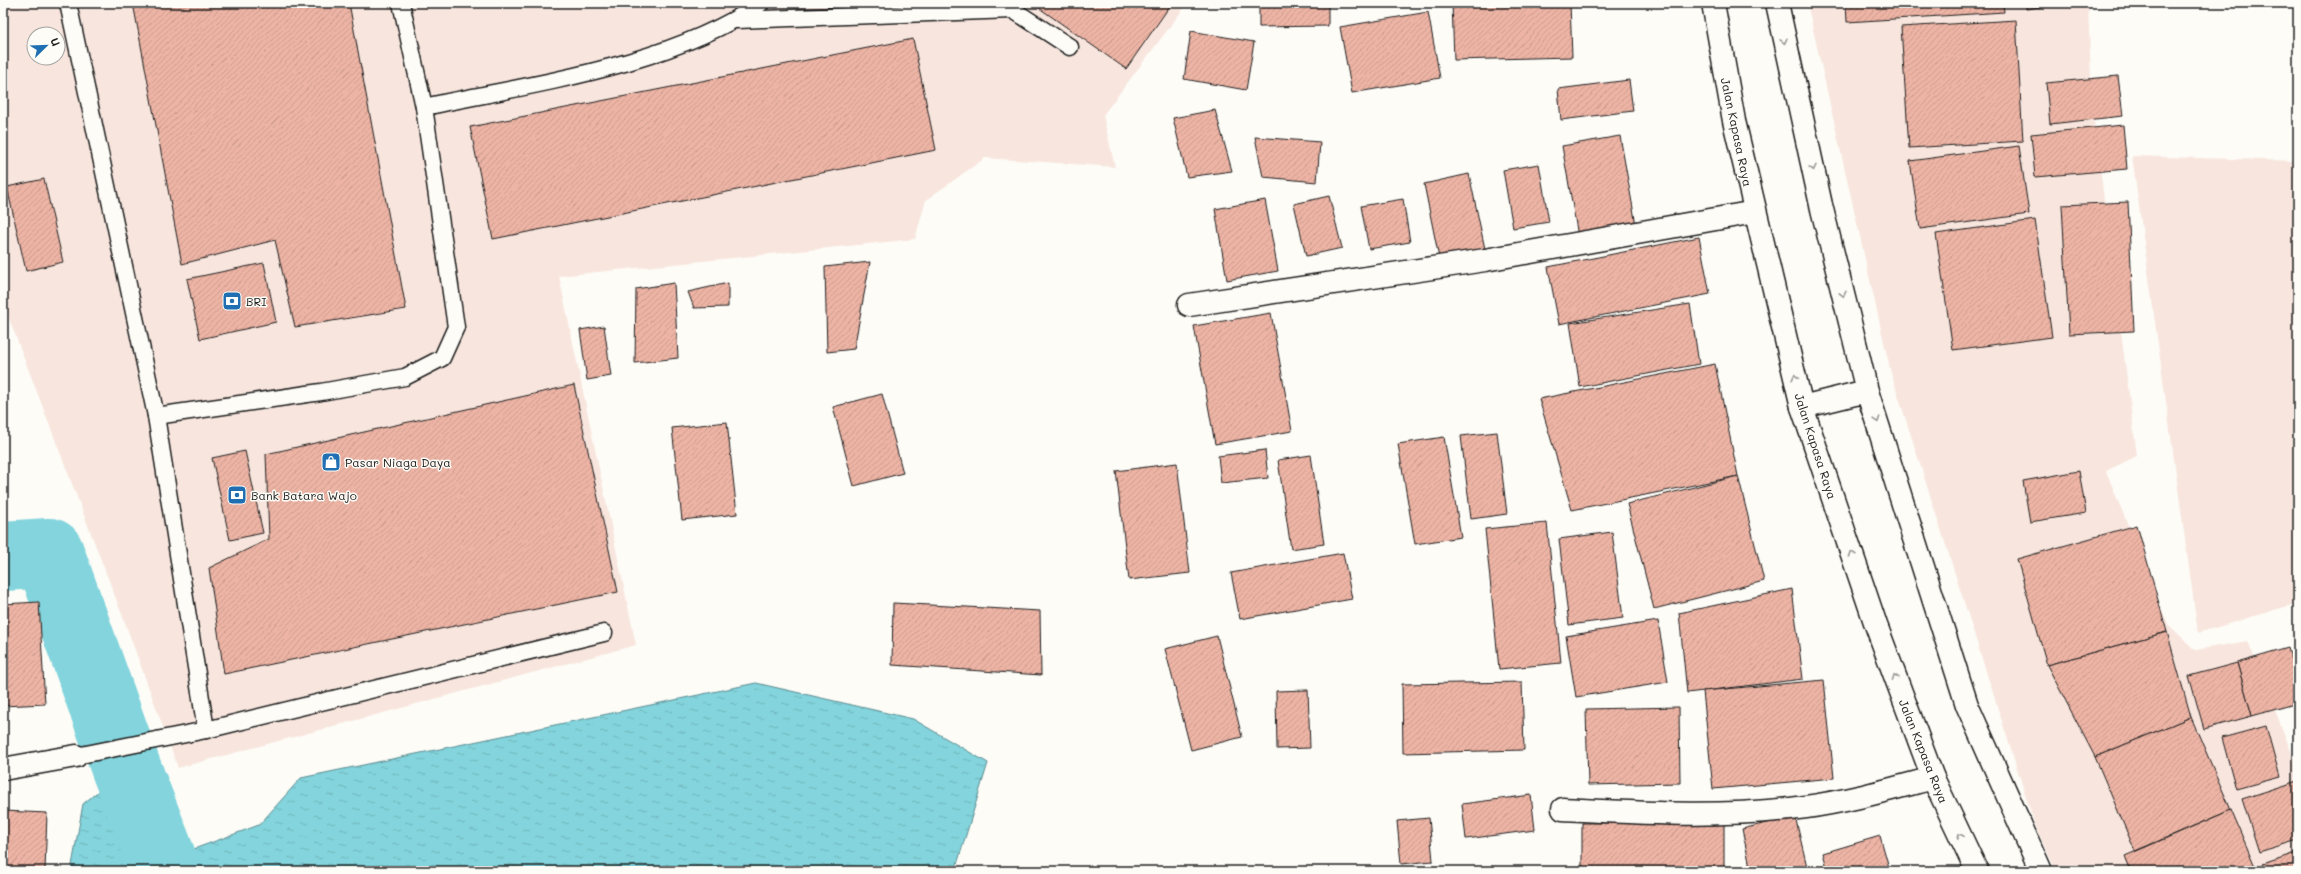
<svg xmlns="http://www.w3.org/2000/svg" width="2301" height="874" viewBox="0 0 2301 874" font-family="Mali,sans-serif">
<style>
.built{fill:#f8e6de;fill-rule:evenodd}
.water{fill:url(#water-ripples);stroke:#5a8a8f}
.lines{fill:none;stroke-linecap:round;stroke-linejoin:round}
.river{stroke:#83d4dc;stroke-width:70}
.building{fill:url(#building-hatch);stroke:#1c1c1c}
.service-casing{stroke:#1c1c1c;stroke-width:19}
.minor-casing{stroke:#1c1c1c;stroke-width:25}
.trunk-casing{stroke:#1c1c1c;stroke-width:25}
.service{stroke:#fdfcf7;stroke-width:16}
.minor{stroke:#fdfcf7;stroke-width:22}
.trunk{stroke:#fdfcf7;stroke-width:22}
.oneway{stroke:#989794}
.labels{text-anchor:middle;dominant-baseline:central;stroke-width:3;stroke-linejoin:round;paint-order:stroke}
.street-label{font-size:12px;fill:#1c1c1c;stroke:#fdfcf7}
.poi-label{font-size:12px;fill:#1c1c1c;stroke:#fdfcf7;text-anchor:start}
</style>
<defs>
<pattern id="water-ripples" width="26" height="14" patternUnits="userSpaceOnUse"><rect width="26" height="14" fill="#83d4dc"/><path d="M2 4q2-2 4 0t4 0M15 11q2-2 4 0t4 0" fill="none" stroke="#71b5bc"/></pattern>
<pattern id="building-hatch" width="6" height="6" patternUnits="userSpaceOnUse"><rect width="6" height="6" fill="#edb4a5"/><path d="M-1 1l2-2M0 6l6-6M5 7l2-2" fill="none" stroke="#cb9a8d"/></pattern>
</defs>
<rect width="100%" height="100%" fill="#fdfcf7"/>
<filter id="ink" filterUnits="userSpaceOnUse"><feTurbulence type="fractalNoise" baseFrequency=".025" numOctaves="2"/><feDisplacementMap in="SourceGraphic" scale="8" xChannelSelector="R" yChannelSelector="G"/><feConvolveMatrix kernelMatrix="1 2 1 2 8 2 1 2 1" color-interpolation-filters="sRGB"/></filter>
<g filter="url(#ink)">
<g class="built">
<path d="M3,3H1188L1103,115L1115,167L985,158L926,200L915,239L559,276L636,645L178,768L124,620L3,303ZM34,34H58V58H34Z"/>
<polygon points="1807,3 2088,3 2092,105 2137,456 2106,471 2168,624 2195,650 2248,641 2298,769 2298,871 2056,871 2035,825 1891,373"/>
<polygon points="2132,156 2298,161 2298,603 2198,633"/>
</g>
<polygon class="water" points="756,683 913,719 988,763 955,871 71,871 83,804 126,768 175,856 259,825 301,778"/>
<g class="lines">
<polyline class="river" points="3,556 49,553 126,768 166,871"/>
</g>
<g class="building">
<polygon points="133,3 349,3 406,309 295,327 275,240 182,264"/>
<polygon points="1032,3 1172,3 1126,69"/>
<polygon points="1259,3 1328,3 1328,26 1259,27"/>
<polygon points="1452,3 1570,3 1572,57 1454,60"/>
<polygon points="1846,3 2003,3 2004,12 1847,22"/>
<polygon points="2026,3 2068,3 2026,9"/>
<polygon points="1428,12 1440,78 1352,93 1340,27"/>
<polygon points="2016,20 2023,141 1909,148 1901,27"/>
<polygon points="1191,31 1254,42 1246,90 1184,79"/>
<polygon points="913,39 936,150 493,239 470,127"/>
<polygon points="2118,76 2123,116 2050,124 2046,83"/>
<polygon points="1629,80 1633,111 1561,120 1558,89"/>
<polygon points="1215,110 1232,171 1187,177 1173,118"/>
<polygon points="2123,125 2127,169 2035,177 2031,134"/>
<polygon points="1620,136 1636,225 1578,236 1562,146"/>
<polygon points="1255,137 1320,142 1317,182 1263,177"/>
<polygon points="2019,146 2029,214 1920,229 1910,161"/>
<polygon points="1539,164 1549,222 1513,228 1503,170"/>
<polygon points="1469,174 1485,249 1439,258 1424,184"/>
<polygon points="44,179 63,262 26,271 7,187"/>
<polygon points="1329,196 1342,248 1306,256 1294,204"/>
<polygon points="1403,199 1410,242 1369,249 1361,206"/>
<polygon points="1265,200 1278,271 1227,280 1215,209"/>
<polygon points="2128,202 2134,331 2069,334 2062,205"/>
<polygon points="2035,220 2052,337 1953,350 1936,234"/>
<polygon points="1699,237 1710,294 1559,324 1548,267"/>
<polygon points="870,262 854,349 827,352 825,267"/>
<polygon points="264,263 276,322 200,339 187,279"/>
<polygon points="674,283 678,358 635,363 636,289"/>
<polygon points="728,283 728,307 694,308 688,292"/>
<polygon points="1690,304 1699,364 1580,387 1570,323"/>
<polygon points="1271,313 1292,431 1215,444 1194,326"/>
<polygon points="604,326 611,376 587,380 580,330"/>
<polygon points="1715,364 1738,476 1572,510 1539,399"/>
<polygon points="574,385 618,592 224,674 209,568 269,539 266,454"/>
<polygon points="882,394 903,473 854,486 833,407"/>
<polygon points="727,422 737,514 682,520 672,428"/>
<polygon points="1497,432 1507,514 1471,519 1461,436"/>
<polygon points="1444,437 1461,537 1415,544 1398,444"/>
<polygon points="1265,450 1268,478 1221,483 1218,456"/>
<polygon points="245,451 263,533 230,540 212,458"/>
<polygon points="1311,455 1324,544 1291,549 1278,460"/>
<polygon points="1177,463 1190,573 1129,580 1116,471"/>
<polygon points="2079,471 2086,513 2030,522 2023,481"/>
<polygon points="1738,476 1764,581 1654,609 1627,504"/>
<polygon points="1547,523 1561,663 1499,669 1485,529"/>
<polygon points="2137,525 2167,632 2047,665 2017,559"/>
<polygon points="1612,532 1623,618 1569,625 1559,539"/>
<polygon points="1343,553 1352,599 1240,619 1231,573"/>
<polygon points="1792,589 1803,679 1687,693 1679,613"/>
<polygon points="39,602 45,704 3,706 3,604"/>
<polygon points="893,603 1040,611 1041,675 892,665"/>
<polygon points="1658,621 1668,682 1576,697 1566,636"/>
<polygon points="2167,632 2191,717 2095,757 2047,665"/>
<polygon points="1217,636 1242,737 1191,750 1165,649"/>
<polygon points="2288,648 2298,684 2298,703 2252,716 2237,663"/>
<polygon points="2237,663 2252,716 2204,729 2189,676"/>
<polygon points="1824,680 1834,778 1713,789 1703,691"/>
<polygon points="1522,682 1524,750 1403,753 1402,684"/>
<polygon points="1308,690 1310,748 1277,749 1276,691"/>
<polygon points="1679,707 1680,783 1588,785 1586,709"/>
<polygon points="2191,717 2231,810 2135,851 2095,757"/>
<polygon points="2266,726 2280,777 2236,789 2222,738"/>
<polygon points="2298,781 2298,840 2259,852 2242,799"/>
<polygon points="1531,795 1535,830 1466,839 1462,804"/>
<polygon points="2231,810 2257,871 2131,871 2125,856"/>
<polygon points="3,811 47,813 45,871 3,871"/>
<polygon points="1795,816 1808,871 1751,871 1742,829"/>
<polygon points="1429,818 1433,861 1401,864 1397,821"/>
<polygon points="1724,822 1724,871 1582,871 1582,823"/>
<polygon points="1880,836 1890,871 1828,871 1823,853"/>
<polygon points="2298,852 2298,871 2266,871 2263,864"/>
</g>
<g class="lines">
<defs>
<g id="service">
<polyline points="68,3 156,416 206,730"/>
<polyline points="1004,4 1070,47"/>
<polyline points="737,20 1013,10"/>
<path d="M424,107C532,84 670,66 761,3"/>
<polyline points="156,416 321,392 405,377 442,358 456,327 424,107 401,3"/>
<polyline points="76,756 206,730 604,633"/>
</g>
<g id="minor">
<polyline points="1189,305 1485,260 1755,212"/>
<polyline points="3,769 76,756"/>
<path d="M1563,809C1644,813 1725,818 1806,807C1849,801 1891,789 1933,778"/>
</g>
<g id="trunk">
<polyline points="1713,3 1734,121 1802,407 1876,625 1933,778 1977,871"/>
<polyline points="1777,3 1821,205 1867,391 1967,705 2041,871"/>
<polyline points="1802,407 1867,391"/>
</g>
</defs>
<use href="#service" class="service-casing"/>
<use href="#minor" class="minor-casing"/>
<use href="#trunk" class="trunk-casing"/>
<use href="#service" class="service"/>
<use href="#minor" class="minor"/>
<use href="#trunk" class="trunk"/>
</g>
<defs><path id="oneway-chevron" d="M-2-3.5L2.5 0L-2 3.5" fill="none" stroke-width="1.6" stroke-linecap="round" stroke-linejoin="round"/></defs>
<g class="oneway">
<use href="#oneway-chevron" transform="translate(1784 41) rotate(77)"/>
<use href="#oneway-chevron" transform="translate(1813 168) rotate(77)"/>
<use href="#oneway-chevron" transform="translate(1843 294) rotate(76)"/>
<use href="#oneway-chevron" transform="translate(1795 377) rotate(-104)"/>
<use href="#oneway-chevron" transform="translate(1877 420) rotate(72)"/>
<use href="#oneway-chevron" transform="translate(1852 554) rotate(-109)"/>
<use href="#oneway-chevron" transform="translate(1895 677) rotate(-111)"/>
<use href="#oneway-chevron" transform="translate(1960 836) rotate(-115)"/>
</g>
</g>
<defs>
<symbol id="bank-square" viewBox="-11 -11 22 22"><rect x="-9" y="-9" width="18" height="18" rx="4" fill="#1f6fb2" stroke="#fdfcf7"/><path d="M-6-4H6V4H-6ZM0-2.3a2.3 2.3 0 1 0 0 4.6a2.3 2.3 0 1 0 0-4.6Z" fill="#fff"/></symbol>
<symbol id="shop-square" viewBox="-11 -11 22 22"><rect x="-9" y="-9" width="18" height="18" rx="4" fill="#1f6fb2" stroke="#fdfcf7"/><path d="M-5-2.5h2.3a2.7 3.5 0 0 1 5.4 0H5L5.5 6h-11ZM-1.5-2.5h3a1.5 2.3 0 0 0-3 0Z" fill="#fff"/></symbol>
</defs>
<g fill-rule="evenodd">
<use href="#bank-square" x="221" y="290" width="22" height="22"/>
<use href="#shop-square" x="320" y="451" width="22" height="22"/>
<use href="#bank-square" x="226" y="484" width="22" height="22"/>
</g>
<g class="labels">
<g class="street-label">
<text transform="translate(1737 132) rotate(78)">Jalan Kapasa Raya</text>
<text transform="translate(1816 446) rotate(72)">Jalan Kapasa Raya</text>
<text transform="translate(1924 751) rotate(68)">Jalan Kapasa Raya</text>
</g>
<g class="poi-label">
<text x="246" y="301">BRI</text>
<text x="345" y="462">Pasar Niaga Daya</text>
<text x="251" y="495">Bank Batara Wajo</text>
</g>
</g>
<rect width="2301" height="874" fill="none" stroke="#fdfcf7" stroke-width="16"/>
<rect x="8" y="8" width="2285" height="858" fill="none" stroke="#1c1c1c" stroke-width="1.5" filter="url(#ink)"/>
<g transform="translate(46 46) rotate(67)"><circle r="19" fill="#fdfcf7" stroke="#a3a29f"/>
<path d="M0-3L7 15L0 10L-7 15Z" fill="#1f6fb2"/>
<text y="-6" font-size="11" font-weight="bold" text-anchor="middle" fill="#1c1c1c">U</text>
</g>
</svg>
